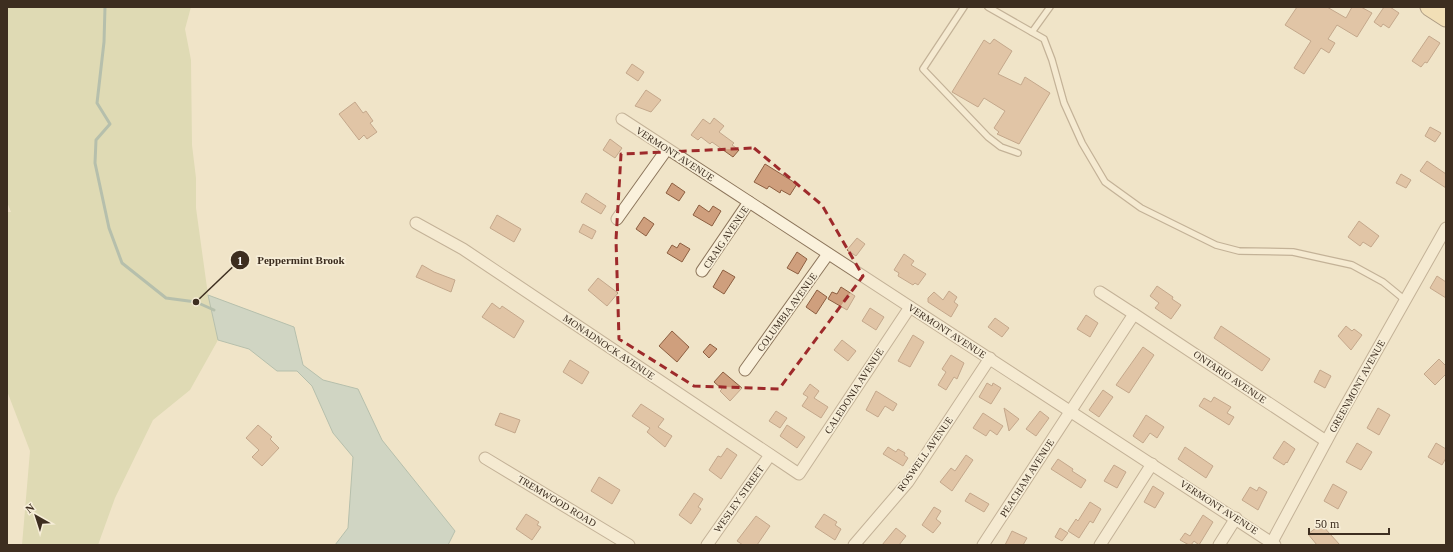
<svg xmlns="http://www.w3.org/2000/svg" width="1453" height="552" viewBox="0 0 1453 552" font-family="'Times New Roman',serif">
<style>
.green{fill:#c9cf9b}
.water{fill:#a9c4bc;stroke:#6f938a}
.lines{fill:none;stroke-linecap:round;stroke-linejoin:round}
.stream{stroke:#6f938a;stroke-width:3}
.building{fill:#cf9f7d;stroke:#8d5f41}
.lane-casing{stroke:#8d765c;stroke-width:8}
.street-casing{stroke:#8d765c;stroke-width:13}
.primary-casing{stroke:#5b4430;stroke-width:19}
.lane{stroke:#faf1dc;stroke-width:5.5}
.street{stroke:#faf1dc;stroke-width:11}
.primary{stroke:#f3d9a0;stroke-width:17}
.marked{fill:none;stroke:#9e2a2b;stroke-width:3;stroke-dasharray:8 5;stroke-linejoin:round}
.labels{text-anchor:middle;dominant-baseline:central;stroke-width:3.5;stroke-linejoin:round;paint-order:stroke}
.street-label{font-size:10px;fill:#3d2e20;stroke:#f7eed8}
.leader{fill:none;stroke:#3d2e20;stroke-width:1.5}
.callout-dot{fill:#3d2e20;stroke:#f7eed8;stroke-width:1.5}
.mark-label{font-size:12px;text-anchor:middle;font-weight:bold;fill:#fff}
.callout-label{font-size:11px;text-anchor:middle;font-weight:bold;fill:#3d2e20;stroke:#f7eed8;stroke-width:3.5;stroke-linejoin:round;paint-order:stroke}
</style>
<rect width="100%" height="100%" fill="#f0e4c8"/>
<polygon class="green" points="7,7 191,7 185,29 191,60 192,145 196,178 196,208 208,295 218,340 190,390 153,420 115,498 98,545 22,545 30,451 7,391 7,212 11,212 7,202"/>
<polygon class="water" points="208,295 294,327 303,365 323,380 358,389 382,440 455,531 448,545 335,545 348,528 353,457 333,433 312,386 297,371 277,371 249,349 218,340"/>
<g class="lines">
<polyline class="stream" points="105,7 104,42 97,103 110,124 96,140 95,163 109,228 122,263 166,298 196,302 214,310"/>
</g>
<g class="building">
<polygon points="1297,7 1327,7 1346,18 1352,7 1361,7 1372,13 1357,37 1337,25 1328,39 1335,43 1329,53 1321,48 1304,74 1294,68 1311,41 1285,25"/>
<polygon points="1384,7 1390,7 1399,13 1389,28 1383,24 1381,27 1374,22"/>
<polygon points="1429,36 1440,43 1427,63 1425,62 1421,67 1412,61"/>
<polygon points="994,39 1012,51 998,74 1021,85 1025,77 1050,93 1019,144 997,134 999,132 994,128 1005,111 984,98 978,107 952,92 984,40 990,44"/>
<polygon points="632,64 644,72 638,81 626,73"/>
<polygon points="646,90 661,100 651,112 635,106"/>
<polygon points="355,102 363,113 366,111 373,121 370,123 377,132 367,139 364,135 359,140 339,114"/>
<polygon points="714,118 724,126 719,132 734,143 732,145 739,150 733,157 712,142 710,144 701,137 698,140 691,135 703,119 710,124"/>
<polygon points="1430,127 1441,133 1435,142 1425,136"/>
<polygon points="610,139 622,148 615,158 603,150"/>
<polygon points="1427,161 1446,174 1446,188 1420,171"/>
<polygon points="765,164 797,184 790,195 781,190 780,193 769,186 767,189 754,182"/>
<polygon points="1401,174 1411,180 1406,188 1396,183"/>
<polygon points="672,183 685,192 679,201 666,193"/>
<polygon points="586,193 606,206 601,214 581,202"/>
<polygon points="699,205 709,212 713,206 721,211 712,226 693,215"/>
<polygon points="497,215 521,229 514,242 490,228"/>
<polygon points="644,217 654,224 646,236 636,229"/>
<polygon points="1359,221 1379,236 1371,247 1363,242 1360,246 1348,237"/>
<polygon points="583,224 596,231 592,239 579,232"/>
<polygon points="857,238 865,244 856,256 847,250"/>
<polygon points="680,243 690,249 682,262 667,253 672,245 677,248"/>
<polygon points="797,252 807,259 798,274 787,268"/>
<polygon points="904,254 914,261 911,265 926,274 918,285 915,283 913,285 898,276 899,273 894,270"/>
<polygon points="422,265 434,272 455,280 451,292 416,277"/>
<polygon points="723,270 735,277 724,294 713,287"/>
<polygon points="1437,276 1446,282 1446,298 1430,288"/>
<polygon points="598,278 618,293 607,306 588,290"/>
<polygon points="1157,286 1173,297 1172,299 1181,305 1171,319 1155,308 1159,303 1150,296"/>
<polygon points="841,287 855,296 847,310 828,299 832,292 837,294"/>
<polygon points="817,290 827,297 816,314 806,307"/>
<polygon points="949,291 957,297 954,302 958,305 951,317 928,302 928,298 934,292 943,300"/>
<polygon points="492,303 500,309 502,306 524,321 514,338 482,317"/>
<polygon points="870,308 884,317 876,330 862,321"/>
<polygon points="1086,315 1098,323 1090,337 1077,329"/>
<polygon points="995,318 1009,328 1002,337 988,327"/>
<polygon points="1221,326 1270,359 1262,371 1214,338"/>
<polygon points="1346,326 1352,331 1354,329 1362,335 1351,350 1338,336"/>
<polygon points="672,331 689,347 677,362 659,346"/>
<polygon points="913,335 924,342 910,367 898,361"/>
<polygon points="842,340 856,351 848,361 834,350"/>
<polygon points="710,344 717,349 709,358 703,352"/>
<polygon points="1143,347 1154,355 1129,393 1116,385"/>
<polygon points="951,355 964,363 957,379 954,377 946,390 938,385 946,372 942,369"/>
<polygon points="1439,359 1446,366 1446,374 1435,385 1424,374"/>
<polygon points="570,360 589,372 582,384 563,372"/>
<polygon points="1320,370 1331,376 1325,388 1314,382"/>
<polygon points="723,372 742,388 730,401 720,391 722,389 714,382"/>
<polygon points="987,383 992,386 993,383 1001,388 991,404 979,397"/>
<polygon points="810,384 819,391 814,398 828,407 821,418 802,406 808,397 803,394"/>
<polygon points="1103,390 1113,397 1099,417 1089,410"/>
<polygon points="876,391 897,404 893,411 885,406 878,417 866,410"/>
<polygon points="1214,397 1231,407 1227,413 1234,417 1229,425 1199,406 1204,398 1211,402"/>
<polygon points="641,404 664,419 658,427 672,436 665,447 647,432 650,428 632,416"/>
<polygon points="1004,408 1019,419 1009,431"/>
<polygon points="1378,408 1390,415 1379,435 1367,428"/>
<polygon points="776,411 787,418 780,428 769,421"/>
<polygon points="1040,411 1049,418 1036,436 1026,429"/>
<polygon points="500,413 520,420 515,433 495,425"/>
<polygon points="983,413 1003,426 997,435 990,430 986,436 973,428"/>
<polygon points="1146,415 1164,427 1157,438 1150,433 1143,443 1133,436"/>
<polygon points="258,425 272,437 270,439 279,448 262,466 252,457 259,450 246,438"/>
<polygon points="787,425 805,437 797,448 780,436"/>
<polygon points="1284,441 1295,449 1287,463 1286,462 1284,465 1273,458"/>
<polygon points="1357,443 1372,452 1361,470 1346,462"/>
<polygon points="1436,443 1446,449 1446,458 1442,465 1428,457"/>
<polygon points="888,447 896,452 898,449 905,453 904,455 908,458 903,466 883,454"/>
<polygon points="1185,447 1213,466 1206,478 1178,459"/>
<polygon points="727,448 737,455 721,479 709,470 718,456 721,457"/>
<polygon points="966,455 973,460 952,491 940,482 951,468 955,471"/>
<polygon points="1058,459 1073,469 1072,471 1086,480 1081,488 1051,469"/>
<polygon points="1114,465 1126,472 1117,488 1104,481"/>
<polygon points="599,477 620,490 612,504 591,491"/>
<polygon points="1333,484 1347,492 1338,509 1324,501"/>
<polygon points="1153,486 1164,493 1155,508 1144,502"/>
<polygon points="1250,487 1257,491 1259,487 1267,492 1258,510 1242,500"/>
<polygon points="694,493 703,499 698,507 701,509 691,524 679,515"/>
<polygon points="970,493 989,504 984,512 965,501"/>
<polygon points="1090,502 1101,509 1093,523 1090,521 1079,538 1068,531 1076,519 1078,521"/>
<polygon points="934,507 941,511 936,519 941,523 933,533 922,525"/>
<polygon points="526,514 539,522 537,525 541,527 532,540 516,529"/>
<polygon points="824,514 837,522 835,525 841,529 835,540 815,527"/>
<polygon points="1203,515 1213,522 1199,545 1194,541 1191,545 1189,545 1180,540 1185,533 1190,536"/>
<polygon points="756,516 770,526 757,545 743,545 737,541"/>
<polygon points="1321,524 1340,545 1317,545 1308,534"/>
<polygon points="896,528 906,536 899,545 882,545"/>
<polygon points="1060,528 1068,533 1062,541 1055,537"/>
<polygon points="1012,531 1027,538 1023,545 1005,545"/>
</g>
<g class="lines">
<defs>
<g id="lane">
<polyline points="964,7 923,69 988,137 1001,147 1018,153"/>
<polyline points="988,7 1044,39 1052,60 1064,103 1082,143 1105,182 1141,208 1216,245 1239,251 1293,252 1352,265 1383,282 1405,300"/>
<polyline points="1032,32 1050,7"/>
</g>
<g id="street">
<polyline points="622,119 1275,545"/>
<polyline points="617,219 667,149"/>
<polyline points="416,223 463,249 799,474 910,307"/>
<polyline points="702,271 749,202"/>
<polyline points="1100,292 1134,314"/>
<polyline points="745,370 828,254"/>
<polyline points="485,458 629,545"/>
<polyline points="1272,542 1342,412 1446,228"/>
<polyline points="707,545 770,455"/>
<polyline points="854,545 908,482 990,358"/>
<polyline points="983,545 1134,314 1326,441"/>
<polyline points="1100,545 1152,464"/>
<polyline points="1219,545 1236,518"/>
</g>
<polyline id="primary" points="1429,7 1446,18"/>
</defs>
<use href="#lane" class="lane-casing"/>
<use href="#street" class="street-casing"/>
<use href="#primary" class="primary-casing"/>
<use href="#lane" class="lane"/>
<use href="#street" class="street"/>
<use href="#primary" class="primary"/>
</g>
<path d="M0 0H1453V552H0ZM754,148L822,205L863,276L779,389L694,386L619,339L616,240L621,154Z" fill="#f0e4c8" fill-opacity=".55" fill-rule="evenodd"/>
<path class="marked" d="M754,148L822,205L863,276L779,389L694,386L619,339L616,240L621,154Z"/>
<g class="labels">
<g class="street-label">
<text transform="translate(675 154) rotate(33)">VERMONT AVENUE</text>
<text transform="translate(726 237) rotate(-56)">CRAIG AVENUE</text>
<text transform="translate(787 312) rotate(-54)">COLUMBIA AVENUE</text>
<text transform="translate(947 331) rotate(33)">VERMONT AVENUE</text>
<text transform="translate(609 347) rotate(34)">MONADNOCK AVENUE</text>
<text transform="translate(1230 377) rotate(34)">ONTARIO AVENUE</text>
<text transform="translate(1357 386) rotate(-61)">GREENMONT AVENUE</text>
<text transform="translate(854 391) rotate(-57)">CALEDONIA AVENUE</text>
<text transform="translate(925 454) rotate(-55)">ROSWELL AVENUE</text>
<text transform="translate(1027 478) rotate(-57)">PEACHAM AVENUE</text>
<text transform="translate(739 499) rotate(-55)">WESLEY STREET</text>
<text transform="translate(557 501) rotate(31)">TREMWOOD ROAD</text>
<text transform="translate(1219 507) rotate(33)">VERMONT AVENUE</text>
</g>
</g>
<path class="leader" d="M196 302L240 260"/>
<g class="callout-dot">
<circle cx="196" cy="302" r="4"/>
<circle cx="240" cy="260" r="10"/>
</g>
<g class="mark-label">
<text x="240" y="265">1</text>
</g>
<g class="callout-label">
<text x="301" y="264">Peppermint Brook</text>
</g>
<rect width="1453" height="552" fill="none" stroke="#3d2e20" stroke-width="16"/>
<g transform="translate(36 516) rotate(321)" stroke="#f7eed8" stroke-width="3" paint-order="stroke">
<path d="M0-3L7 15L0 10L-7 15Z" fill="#3d2e20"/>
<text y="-6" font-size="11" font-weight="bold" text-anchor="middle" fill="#3d2e20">N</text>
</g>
<path d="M1309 528v6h80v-6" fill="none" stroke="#3d2e20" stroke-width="2"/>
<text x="1315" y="528" font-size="12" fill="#3d2e20" stroke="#f7eed8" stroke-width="3" paint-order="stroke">50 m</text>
</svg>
